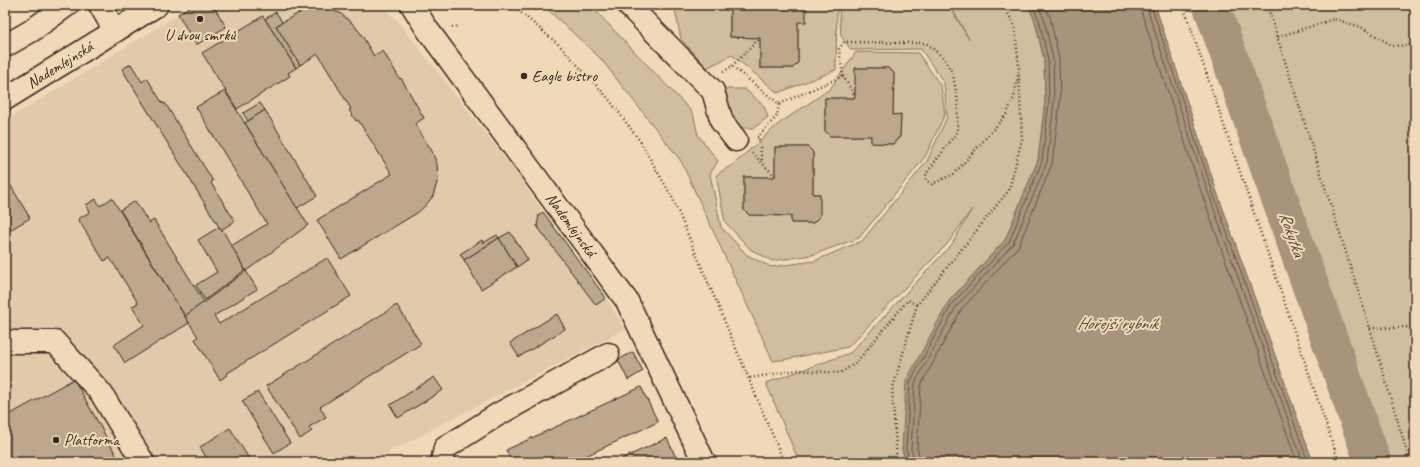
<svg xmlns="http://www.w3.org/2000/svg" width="1420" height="467" viewBox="0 0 1420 467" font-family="Caveat,sans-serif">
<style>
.built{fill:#e0caab}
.green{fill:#d1bd9f;stroke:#86745e;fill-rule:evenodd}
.water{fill:#a8937c;stroke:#7c6956}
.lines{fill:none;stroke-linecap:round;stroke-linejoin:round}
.shore{stroke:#675444;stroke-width:1}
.river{stroke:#a8937c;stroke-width:37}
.building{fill:#bda88d;stroke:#3b2a1e}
.minor-casing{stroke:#3b2a1e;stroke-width:25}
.path{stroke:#3b2a1e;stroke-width:2.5;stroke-dasharray:1 3;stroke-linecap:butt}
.minor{stroke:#efd9b8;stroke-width:22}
.poi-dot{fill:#3b2a1e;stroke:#efd9b8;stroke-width:1.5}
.labels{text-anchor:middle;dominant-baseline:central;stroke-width:4;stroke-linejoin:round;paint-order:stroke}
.poi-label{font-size:16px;fill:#3b2a1e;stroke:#efd9b8;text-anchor:start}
.street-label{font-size:16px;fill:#3b2a1e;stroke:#efd9b8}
.water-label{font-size:17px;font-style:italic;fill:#564436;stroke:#efd9b8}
</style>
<rect width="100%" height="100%" fill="#efd9b8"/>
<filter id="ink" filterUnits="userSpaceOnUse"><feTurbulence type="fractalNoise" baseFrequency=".025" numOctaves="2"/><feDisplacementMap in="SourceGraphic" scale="8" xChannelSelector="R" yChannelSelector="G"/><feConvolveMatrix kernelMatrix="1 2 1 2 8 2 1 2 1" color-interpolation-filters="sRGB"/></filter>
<g filter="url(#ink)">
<polygon class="built" points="194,5 380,5 398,21 518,175 543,212 606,298 625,329 391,451 378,462 5,462 5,121"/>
<g class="green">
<polygon points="543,5 590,5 693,113 698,135 718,161 710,174 721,227 747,255 771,267 814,261 862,241 927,161 947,117 944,83 921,49 851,50 841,36 839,5 943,5 950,8 969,39 950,5 1028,5 1035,21 1044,60 1045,101 1038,160 1005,240 949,301 902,450 906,462 799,462 766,383 850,353 952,244 972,209 948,243 848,347 782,360 773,361 681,161 601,59"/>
<polygon points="674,5 730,5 730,37 760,38 760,68 793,68 798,63 798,22 806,5 837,5 836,70 778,93 732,55 707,68 681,39"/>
<polygon points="1227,5 1415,5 1415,462 1383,462"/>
<path d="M856,52L918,53L941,86L945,114L925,157L859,238L812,255L772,261L750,249L725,222L716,175L735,163L777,125L830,89ZM856,68H888L894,73L893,115H901L900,137L893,144L871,143V136H830L825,131V98H854L855,96ZM775,147H808L813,153V194H820L813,223H791V216L749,215L744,210V177H773L775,176Z"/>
<polygon points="726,89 745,89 764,106 768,117 754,128 734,128 722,94"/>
</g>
<polygon class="water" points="1028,5 1155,5 1216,189 1313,462 906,462 902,450 906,381 949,301 1005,240 1038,160 1045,101 1044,60 1035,21"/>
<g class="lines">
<g class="shore">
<polyline points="1140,5 1141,11 1202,194 1297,462"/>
<polyline points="1146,5 1208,192 1303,462"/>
<polyline points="1151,5 1212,190 1308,462"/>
<polyline points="910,462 906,449 910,382 952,304 1009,242 1042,161 1049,101 1048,60 1039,20 1032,5"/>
<polyline points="915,462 911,449 915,383 956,307 1013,244 1047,162 1054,102 1053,59 1044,19 1038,5"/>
<polyline points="921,462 917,448 921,385 961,310 1018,247 1052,164 1060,102 1059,59 1050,17 1044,5"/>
</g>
<polyline class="river" points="1211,5 1373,462"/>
</g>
<g class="building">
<polygon points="193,5 213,5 226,27 196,45 178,14"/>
<polygon points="730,5 806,5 806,22 798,22 798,63 793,68 760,68 760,38 730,37"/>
<polygon points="325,8 340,13 354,25 361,34 374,56 383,51 400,79 401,78 424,118 415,124 432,151 437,164 438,179 433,196 426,205 417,213 341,259 317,220 392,174 358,120 356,121 349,110 351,109 318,54 300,65 276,26 295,15 309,9"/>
<polygon points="276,12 282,22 276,26 300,65 296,68 265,19"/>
<polygon points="263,16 296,68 288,73 290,76 237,109 202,53"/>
<polygon points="131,64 142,82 147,78 163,104 165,103 213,181 211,183 235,221 221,230 122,69"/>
<polygon points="855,68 888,68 894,73 893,115 901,114 900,136 893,144 871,143 871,136 830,136 825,131 825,98 854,98 855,96"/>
<polygon points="225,91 308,225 246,271 231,246 267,224 196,107"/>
<polygon points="260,103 265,110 248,121 243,113"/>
<polygon points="265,110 317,196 297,208 245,123"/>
<polygon points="775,147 808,147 813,152 813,194 820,194 820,216 813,223 791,223 791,216 749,215 744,210 744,177 773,177 775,176"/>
<polygon points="5,176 30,218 5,233"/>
<polygon points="112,198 189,323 125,363 114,345 144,325 132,306 138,303 110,258 104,261 78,219 90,212 86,205 96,199 100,206"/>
<polygon points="135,201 149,223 154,220 204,302 185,316 120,210"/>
<polygon points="543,212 606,298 596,305 537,226 539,215"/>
<polygon points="219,227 221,230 222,229 245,270 205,300 196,285 217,272 198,240"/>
<polygon points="510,232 528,260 517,267 499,238"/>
<polygon points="497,235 499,238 464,260 460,254 482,240 483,243"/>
<polygon points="499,238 517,267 481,289 464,260"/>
<polygon points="327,258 351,296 226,374 227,375 220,380 195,339 198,337 185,316 246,271 257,289 214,316 219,324"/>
<polygon points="397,305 421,344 320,407 326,417 309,427 312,431 300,439 266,386"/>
<polygon points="557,314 565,329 519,357 510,343"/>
<polygon points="633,352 643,371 628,380 618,360"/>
<polygon points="434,377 443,390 398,418 390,405"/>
<polygon points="74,379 120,462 5,462 5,417"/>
<polygon points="641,387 658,422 573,462 512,462 506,450"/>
<polygon points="258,392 290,443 274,453 242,401"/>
<polygon points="230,428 251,462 209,462 200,447"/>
<polygon points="667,438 678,462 615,462"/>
</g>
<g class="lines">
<defs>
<g id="minor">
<polyline points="100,5 115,31"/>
<polyline points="412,5 427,29 627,301 704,462"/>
<polyline points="628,5 713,91 722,122 736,140"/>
<polyline points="5,46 31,31 67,5"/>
<polyline points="5,99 157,5"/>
<polyline points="7,342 55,342 101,393 143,462"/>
<polyline points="442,462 445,448 497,415 608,354"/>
</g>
</defs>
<use href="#minor" class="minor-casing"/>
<g class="path">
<polyline points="512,5 558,44 608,98 640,141 672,197 784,462"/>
<polyline points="1183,5 1339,462"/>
<polyline points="1267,5 1370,328 1410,462"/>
<polyline points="452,27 460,26"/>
<polyline points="1278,37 1334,19 1361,27 1393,46 1415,45"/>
<polyline points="732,66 760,38"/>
<polyline points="723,72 732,66 779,104 843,76 839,49 844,42 926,43 944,58 953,74 958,103 957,132 926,174 926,180 932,184 954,174 1006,115 1014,98 1019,69 1015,27 1004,5"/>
<polyline points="843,76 855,96"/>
<polyline points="757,137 758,137 777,116 779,104"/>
<polyline points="759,139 762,162"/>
<polyline points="752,153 775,176"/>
<polyline points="1370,328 1415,327"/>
<polyline points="750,378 797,370 840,373 856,363 908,300 917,305"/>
<polyline points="897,462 892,391 917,305 1009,190 1022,139 1019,75"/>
</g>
<use href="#minor" class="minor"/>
</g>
</g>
<g class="poi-dot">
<circle cx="200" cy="19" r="4"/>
<circle cx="524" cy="76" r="4"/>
<circle cx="56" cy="440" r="4"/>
</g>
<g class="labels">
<g class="poi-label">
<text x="200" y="35" text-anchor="middle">U dvou smrků</text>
<text x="532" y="76">Eagle bistro</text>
<text x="64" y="440">Platforma</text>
</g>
<g class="street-label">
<text transform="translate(60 65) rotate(-32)">Nademlejnská</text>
<text transform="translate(571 225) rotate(54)">Nademlejnská</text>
</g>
<g class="water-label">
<text transform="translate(1292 234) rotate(71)">Rokytka</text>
<text x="1117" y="323">Hořejší rybník</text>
</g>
</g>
<rect width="1420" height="467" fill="none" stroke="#efd9b8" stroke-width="20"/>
<rect x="10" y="10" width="1400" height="447" fill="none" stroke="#3b2a1e" stroke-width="1.5" filter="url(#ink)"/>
</svg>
